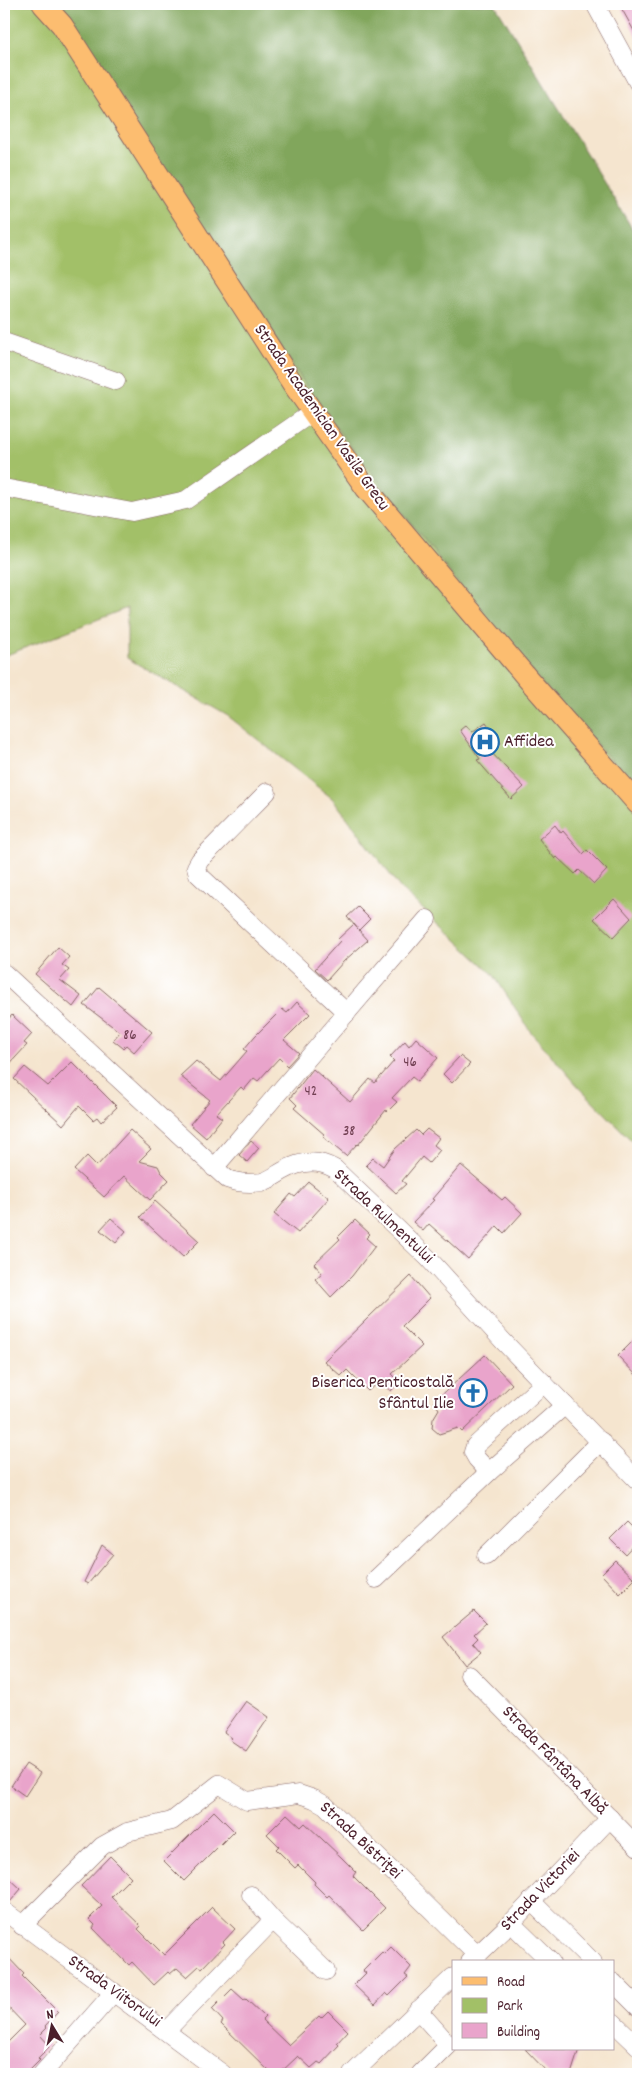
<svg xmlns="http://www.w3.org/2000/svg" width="642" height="2078" viewBox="0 0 642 2078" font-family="Dekko,sans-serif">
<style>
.green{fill:#a2c067;stroke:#767049}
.forest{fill:#81a65c;stroke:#666244}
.building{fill:#e9a4cb}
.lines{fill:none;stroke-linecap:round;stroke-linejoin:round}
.minor-casing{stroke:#866464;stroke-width:19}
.major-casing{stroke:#866464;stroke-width:23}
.minor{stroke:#fff;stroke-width:18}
.major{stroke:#fcbd6f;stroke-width:21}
.labels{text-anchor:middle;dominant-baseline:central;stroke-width:4;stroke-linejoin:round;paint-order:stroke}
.number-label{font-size:15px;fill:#724053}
.street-label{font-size:18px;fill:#4a1f2b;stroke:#fff}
.poi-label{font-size:18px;fill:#4a1f2b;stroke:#fff;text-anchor:start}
</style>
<rect width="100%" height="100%" fill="#fff"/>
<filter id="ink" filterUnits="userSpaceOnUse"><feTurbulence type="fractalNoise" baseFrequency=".02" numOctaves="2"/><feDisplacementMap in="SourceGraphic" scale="10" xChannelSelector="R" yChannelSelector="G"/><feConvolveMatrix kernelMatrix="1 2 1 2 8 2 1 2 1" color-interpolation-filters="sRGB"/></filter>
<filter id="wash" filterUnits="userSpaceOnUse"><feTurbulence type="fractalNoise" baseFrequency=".0096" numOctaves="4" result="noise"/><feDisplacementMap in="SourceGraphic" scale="20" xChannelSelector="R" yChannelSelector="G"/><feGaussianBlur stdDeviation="1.12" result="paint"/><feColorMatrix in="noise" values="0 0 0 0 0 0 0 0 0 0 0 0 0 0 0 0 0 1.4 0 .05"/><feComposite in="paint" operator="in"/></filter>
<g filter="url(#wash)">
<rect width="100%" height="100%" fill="#f5e5cf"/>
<polygon class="green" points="4,4 56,4 320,407 495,630 583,730 638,788 638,1147 578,1086 530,1031 493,974 401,889 333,799 228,716 127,658 127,608 4,656"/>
<polygon class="forest" points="56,4 495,4 638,238 638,788 583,730 495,630 320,407"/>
<g id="blocks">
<g class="building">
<polygon points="619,4 638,4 638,38"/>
<polygon points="486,722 501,743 490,751 524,787 511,799 477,760 480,759 460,730 466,725 472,732"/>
<polygon points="555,825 561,833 563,831 583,854 587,850 607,870 594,884 579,870 575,874 557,857 555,859 539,839"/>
<polygon points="614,899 631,918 613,937 594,919"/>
<polygon points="358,907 370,919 359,930 368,940 344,961 327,980 315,969 340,941 338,939 354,924 358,929 347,917"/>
<polygon points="58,947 69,957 62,965 69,970 60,980 81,996 73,1007 35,974"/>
<polygon points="99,987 152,1032 134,1052 126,1045 123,1048 113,1040 120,1032 84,1005"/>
<polygon points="297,1002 310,1014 284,1040 299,1053 287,1066 279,1058 258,1081 254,1078 244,1090 241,1087 216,1114 222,1118 206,1138 190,1124 210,1100 180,1076 196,1061 221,1081 247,1051 244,1049 255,1036 282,1009 287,1013"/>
<polygon points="12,1015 32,1034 24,1043 27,1045 4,1070 4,1024"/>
<polygon points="416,1038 438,1058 417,1081 412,1077 392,1098 397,1102 387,1112 386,1110 358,1145 357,1144 346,1156 323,1137 325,1135 294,1108 297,1105 290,1098 313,1069 350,1102 370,1079 375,1083 394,1061 390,1057 405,1041 409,1046"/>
<polygon points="460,1056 470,1064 452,1083 443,1074"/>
<polygon points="72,1062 117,1107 101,1122 97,1117 93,1120 79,1106 63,1125 14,1079 25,1067 48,1086"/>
<polygon points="427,1129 439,1138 434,1145 440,1150 429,1163 422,1157 402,1181 406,1184 396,1193 366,1165 373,1158 383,1166 395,1149 416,1130 421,1135"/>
<polygon points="130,1130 151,1149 139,1161 158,1166 161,1172 169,1180 150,1200 124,1176 104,1197 74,1170 87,1156 97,1166"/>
<polygon points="251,1141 259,1148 247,1162 239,1155"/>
<polygon points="461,1165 502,1200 505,1197 522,1213 504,1233 497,1226 468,1259 429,1224 423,1231 413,1222 434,1200 432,1199"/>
<polygon points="309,1182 329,1198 298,1233 274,1214 291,1194 295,1197"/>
<polygon points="155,1201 199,1241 183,1257 140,1217"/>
<polygon points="111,1218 126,1231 116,1243 100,1230"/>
<polygon points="355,1220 370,1234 366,1238 375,1246 352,1276 331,1297 315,1279 322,1273 314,1264 340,1239 338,1237"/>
<polygon points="411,1276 430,1298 402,1326 422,1346 392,1374 399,1381 391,1391 378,1382 368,1391 347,1370 341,1376 324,1361"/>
<polygon points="638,1336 638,1377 618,1356"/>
<polygon points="485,1355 512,1384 462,1432 458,1428 439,1434 432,1428 433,1419 439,1409 434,1402"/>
<polygon points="627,1522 638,1533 638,1540 625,1554 610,1539"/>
<polygon points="102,1545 113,1554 88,1584 84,1582"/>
<polygon points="615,1560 635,1579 620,1594 601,1574"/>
<polygon points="474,1611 486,1623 474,1634 478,1638 473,1643 481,1652 465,1665 443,1637"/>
<polygon points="246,1701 269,1717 246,1751 230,1740 232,1738 224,1732"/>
<polygon points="26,1764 40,1773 25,1796 11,1786"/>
<polygon points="214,1811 234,1831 184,1881 164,1861"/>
<polygon points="287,1814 301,1827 305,1823 341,1857 356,1872 353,1876 385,1908 363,1930 329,1895 327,1897 314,1884 315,1882 298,1865 295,1868 276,1849 279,1846 267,1834"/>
<polygon points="110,1856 131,1877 111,1897 141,1926 138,1929 164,1955 212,1907 235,1929 223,1942 225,1944 202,1968 199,1966 187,1977 177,1968 170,1974 168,1972 154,1985 132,1962 129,1965 93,1928 95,1925 89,1919 102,1906 81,1886"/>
<polygon points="4,1873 21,1889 10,1902 4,1901"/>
<polygon points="391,1947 411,1967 405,1975 408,1977 389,1996 386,1993 375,2005 354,1985 366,1973 363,1971 382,1952 384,1954"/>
<polygon points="4,1953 24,1974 22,1976 58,2012 45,2026 47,2028 40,2035 50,2046 38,2058 40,2060 26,2074 4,2074 4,2046 25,2025 4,2003"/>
<polygon points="232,1989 244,2000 246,1999 265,2017 262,2020 288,2045 319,2016 321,2018 328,2011 348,2031 337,2043 339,2045 321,2064 318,2062 311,2068 298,2056 279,2074 272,2074 221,2024 223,2021 212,2009"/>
<polygon points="525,2049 579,2049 571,2074 549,2074"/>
</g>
</g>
</g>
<g filter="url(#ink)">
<use href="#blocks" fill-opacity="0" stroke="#866464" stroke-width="1"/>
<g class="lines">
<defs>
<g id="minor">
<polyline points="595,4 638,83"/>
<polyline points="4,342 116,381"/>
<polyline points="4,488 132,512 186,500 313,412"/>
<polyline points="267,792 200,860 196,867 198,874 347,1013"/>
<path d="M4,973L227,1179C238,1183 250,1184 262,1182C270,1180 276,1175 283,1171C300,1161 318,1159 335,1169L428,1258L503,1341L638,1481"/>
<polyline points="214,1168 427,919"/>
<polyline points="489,1472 565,1405"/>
<polyline points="486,1556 601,1441"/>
<polyline points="376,1579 489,1472 477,1459 473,1452 475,1446 544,1383"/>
<polyline points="469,1675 638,1847"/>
<polyline points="251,1895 273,1920"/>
<polyline points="531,1901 593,1962"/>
<polyline points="4,1911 223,2074"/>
<polyline points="511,1923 551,1962"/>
<polyline points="22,1926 102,1846 127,1832 172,1821 219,1784 247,1801 299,1794 314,1799 325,1805 477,1955"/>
<polyline points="470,1962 511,1923 610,1818"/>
<polyline points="613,1982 638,2007"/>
<polyline points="418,2010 449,2045 420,2074"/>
<polyline points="613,2022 638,2046"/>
<polyline points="166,2031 273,1920 326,1971"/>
<polyline points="42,2074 114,1992"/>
<polyline points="352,2074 453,1977"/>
</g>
<polyline id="major" points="43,4 62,25 293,384 366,488 528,679 638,804"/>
</defs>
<use href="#minor" class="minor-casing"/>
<use href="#major" class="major-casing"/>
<use href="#minor" class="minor"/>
<use href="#major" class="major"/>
</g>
</g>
<defs>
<symbol id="hospital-ring" viewBox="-11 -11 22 22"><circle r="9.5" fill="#fff" stroke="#1f6fb2" stroke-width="1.5"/><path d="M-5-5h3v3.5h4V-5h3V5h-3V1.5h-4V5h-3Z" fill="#1f6fb2"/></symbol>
<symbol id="church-ring" viewBox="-11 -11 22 22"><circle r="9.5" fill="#fff" stroke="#1f6fb2" stroke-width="1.5"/><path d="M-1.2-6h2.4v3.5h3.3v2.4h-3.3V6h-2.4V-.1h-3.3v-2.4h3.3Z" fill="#1f6fb2"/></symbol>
</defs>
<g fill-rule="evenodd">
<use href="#hospital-ring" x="469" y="726" width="32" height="32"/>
<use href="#church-ring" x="457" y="1377" width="32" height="32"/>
</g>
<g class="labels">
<g class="number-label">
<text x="130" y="1036">86</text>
<text x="410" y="1063">46</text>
<text x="311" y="1092">42</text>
<text x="349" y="1132">38</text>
</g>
<g class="street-label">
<text transform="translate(321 418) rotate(55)">Strada Academician Vasile Grecu</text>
<text transform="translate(383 1217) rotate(43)">Strada Rulmentului</text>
<text transform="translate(554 1761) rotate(46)">Strada Fântâna Albă</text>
<text transform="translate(360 1841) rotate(43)">Strada Bistriței</text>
<text transform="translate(541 1891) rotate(-46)">Strada Victoriei</text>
<text transform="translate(114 1992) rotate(36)">Strada Viitorului</text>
</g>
<g class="poi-label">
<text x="504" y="742">Affidea</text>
<text x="454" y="1383" text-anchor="end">Biserica Penticostală<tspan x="454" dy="21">Sfântul Ilie</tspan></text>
</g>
</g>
<rect width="642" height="2078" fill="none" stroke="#fff" stroke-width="20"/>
<rect x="452" y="1960" width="162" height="90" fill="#ffffff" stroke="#b7a5aa"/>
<rect x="462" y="1977" width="25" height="8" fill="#fcbd6f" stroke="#b7a5aa"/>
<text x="497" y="1986" font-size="15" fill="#4a1f2b">Road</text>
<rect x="462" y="1998" width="25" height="15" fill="#a2c067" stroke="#b7a5aa"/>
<text x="497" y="2010" font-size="15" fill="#4a1f2b">Park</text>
<rect x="462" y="2023" width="25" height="15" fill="#e9a4cb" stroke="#b7a5aa"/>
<text x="497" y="2036" font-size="15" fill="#4a1f2b">Building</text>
<g transform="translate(52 2026) rotate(350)" stroke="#ffffff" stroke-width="4" paint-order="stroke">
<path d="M0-4L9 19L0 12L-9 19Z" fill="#4a1f2b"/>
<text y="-8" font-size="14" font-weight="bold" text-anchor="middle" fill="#4a1f2b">N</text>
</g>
</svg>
